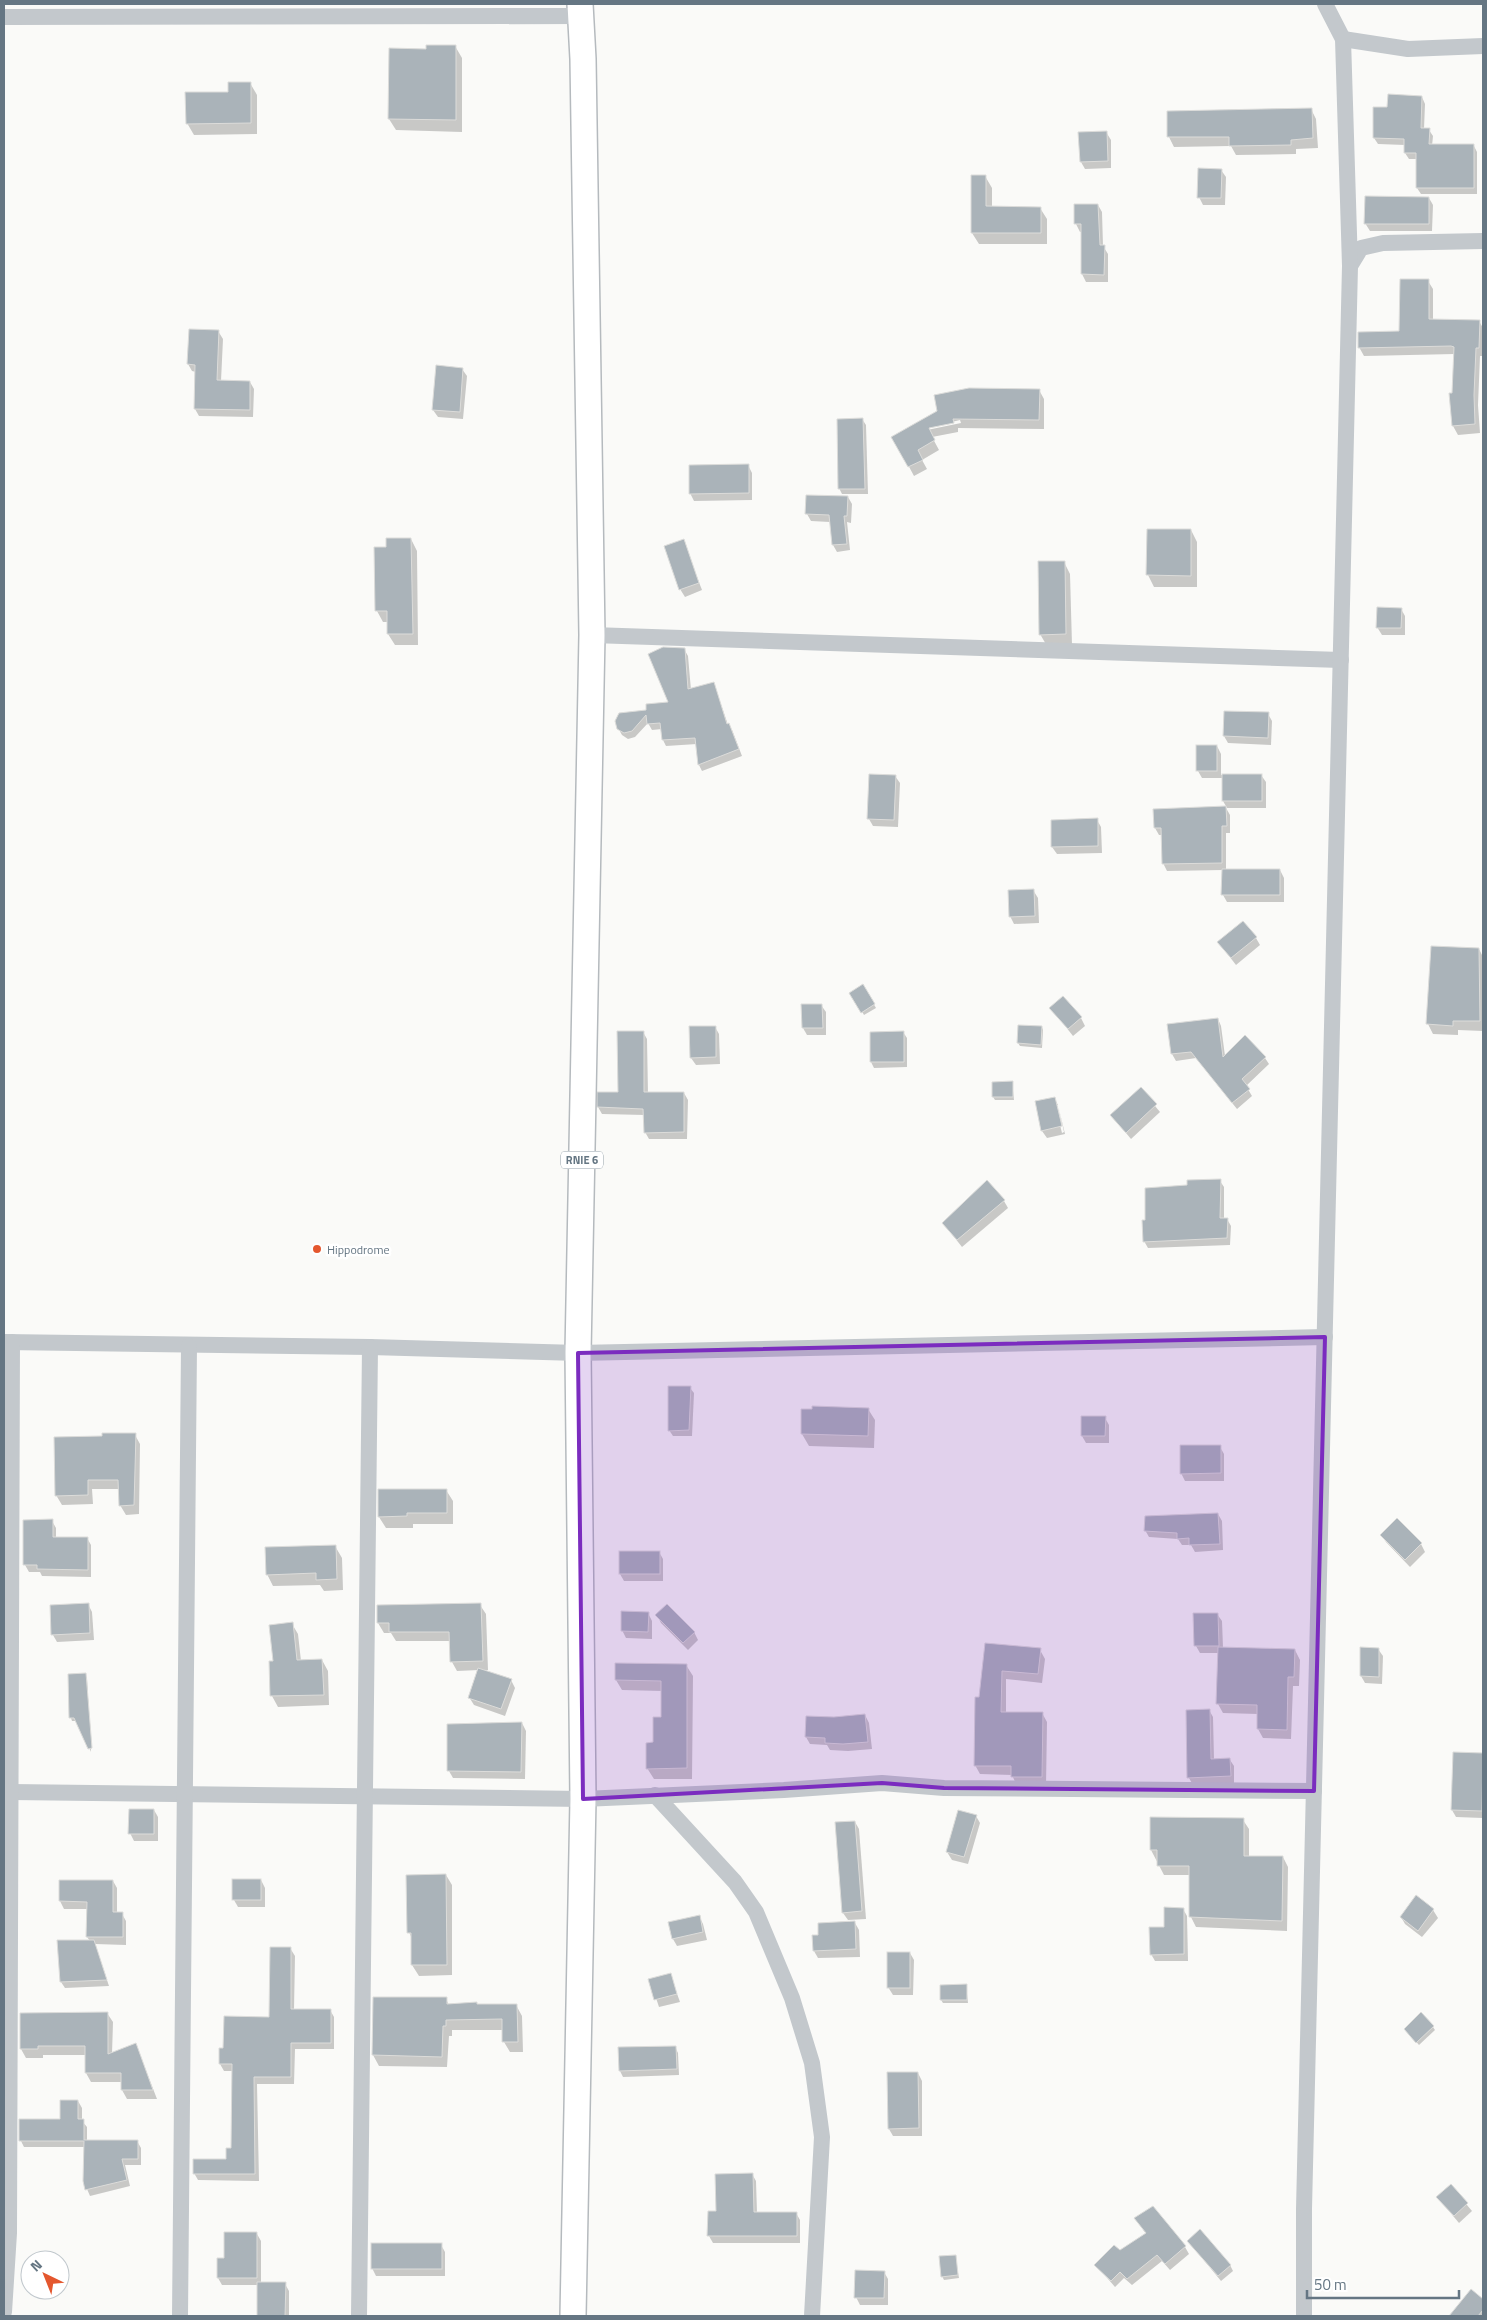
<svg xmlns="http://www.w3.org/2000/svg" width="1487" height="2320" viewBox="0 0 1487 2320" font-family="'Titillium Web',sans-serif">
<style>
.shadow{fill:#0003;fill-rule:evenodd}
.building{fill:#aab3b9;stroke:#dcdcda}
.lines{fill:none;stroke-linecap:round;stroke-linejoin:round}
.primary-casing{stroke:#b5babe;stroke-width:28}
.minor{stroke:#c3c8cc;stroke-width:16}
.primary{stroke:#fff;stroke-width:25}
.marked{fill:#7b2cbf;fill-opacity:0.2;stroke:#7b2cbf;stroke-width:4;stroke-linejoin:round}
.poi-dot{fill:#e4572e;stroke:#fff;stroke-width:2}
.labels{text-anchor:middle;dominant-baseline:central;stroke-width:5;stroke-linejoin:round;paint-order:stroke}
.shield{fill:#fff;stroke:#939fa8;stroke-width:1}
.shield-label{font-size:11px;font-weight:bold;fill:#657683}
.poi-label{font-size:12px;fill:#657683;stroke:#fff;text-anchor:start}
</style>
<rect width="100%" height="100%" fill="#fafaf8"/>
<g class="shadow">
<polygon points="455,46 462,58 462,132 396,130 389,119"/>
<polygon points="250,83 257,95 257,134 194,135 187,123 229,93"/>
<polygon points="1422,97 1425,104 1424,129 1429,130 1433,136 1432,146 1474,146 1477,152 1477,194 1421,194 1417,188 1417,159 1409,159 1405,153 1405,145 1378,144 1374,138 1388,108"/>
<polygon points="1311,109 1316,119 1318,148 1296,149 1296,154 1236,155 1231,146 1174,147 1169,137 1169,113"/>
<polygon points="1106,132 1111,140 1111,168 1085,169 1081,162"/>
<polygon points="1221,170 1226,177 1225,205 1203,205 1199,197"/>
<polygon points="985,176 992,188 992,207 1040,208 1047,219 1047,244 979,244 972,233"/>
<polygon points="1429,198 1433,205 1432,231 1370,231 1365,223"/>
<polygon points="1098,205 1102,212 1103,246 1108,254 1108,282 1086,282 1082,274 1083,231 1080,232 1076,224 1075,206"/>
<polygon points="1428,281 1433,289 1433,321 1479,321 1483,328 1483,356 1480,356 1478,405 1480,433 1458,435 1453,426 1455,354 1364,356 1359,347 1400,332"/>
<polygon points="218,331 223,339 221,381 250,382 254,389 253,417 199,416 195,409 196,372 192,371 188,364"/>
<polygon points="462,369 467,376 463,419 438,417 433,410"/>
<path d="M1039,390L1044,399V429L958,428V432L932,437L939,450L922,460L927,469L914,476L893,437ZM960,420L961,423L927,430L931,427Z"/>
<polygon points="862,419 866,425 868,494 842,494 839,488"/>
<polygon points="748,465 752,473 752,500 694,501 690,493"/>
<polygon points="808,496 848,497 852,504 851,523 847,522 850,550 837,552 833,545 830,522 811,521 807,514"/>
<polygon points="1148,530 1191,530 1197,542 1197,587 1154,587 1148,575"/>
<polygon points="411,539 417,551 418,645 395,645 388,634 388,622 383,622 377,611 387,548"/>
<polygon points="683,541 702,590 685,597 680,589"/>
<polygon points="1064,562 1070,574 1072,645 1047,646 1040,634"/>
<polygon points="1401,609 1405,616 1405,635 1382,635 1377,627"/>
<polygon points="684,649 688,656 691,690 714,684 728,725 732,730 742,756 702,771 699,765 697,744 666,746 663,740 662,729 652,730 648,723 635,737 628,739 622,735 618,728 647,711 670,703"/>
<polygon points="1268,714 1272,721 1271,745 1228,743 1224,736"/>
<polygon points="1217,746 1221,754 1221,775 1261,775 1266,782 1266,808 1226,808 1230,815 1230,833 1226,833 1226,870 1280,870 1284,878 1284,902 1227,902 1223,895 1223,870 1167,871 1163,863 1163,835 1159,835 1155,828 1155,810 1227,808 1223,801 1223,778 1202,778 1198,771"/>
<polygon points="895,776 900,783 898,827 873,826 869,819"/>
<polygon points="1097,820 1101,827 1102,853 1057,854 1052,847"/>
<polygon points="1033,890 1038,898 1039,923 1014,924 1010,916"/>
<polygon points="1256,938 1260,945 1236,965 1219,943"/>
<polygon points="1432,947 1479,949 1483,957 1483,1031 1458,1030 1458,1035 1433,1034 1428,1024"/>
<polygon points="863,986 876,1008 864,1015 851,993"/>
<polygon points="821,1005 826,1012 826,1035 807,1035 803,1028"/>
<polygon points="1051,1008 1081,1018 1085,1026 1073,1036"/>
<polygon points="1218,1019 1221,1026 1225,1056 1265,1058 1269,1064 1246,1086 1252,1096 1237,1109 1196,1058 1176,1061 1172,1054 1169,1025"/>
<polygon points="1019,1026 1042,1027 1043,1030 1042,1048 1020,1046 1018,1043"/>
<polygon points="715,1027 719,1034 720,1064 696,1065 691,1058"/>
<polygon points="643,1032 647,1039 648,1094 684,1093 688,1100 687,1139 649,1139 645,1132 645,1115 602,1114 598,1107 619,1094"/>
<polygon points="903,1032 907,1038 907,1067 874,1068 871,1062 871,1033"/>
<polygon points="1012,1082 1014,1100 995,1100 993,1097"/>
<polygon points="1141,1089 1160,1112 1131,1139 1111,1115"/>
<polygon points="1054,1098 1058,1105 1055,1105 1062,1133 1064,1132 1058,1105 1065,1134 1047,1138 1042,1131"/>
<polygon points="1220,1181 1224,1187 1224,1219 1227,1219 1231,1226 1230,1245 1148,1248 1144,1241 1188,1187"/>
<polygon points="1004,1201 1008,1208 962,1247 943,1223"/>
<polygon points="690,1388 694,1393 692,1436 673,1436 669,1430"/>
<polygon points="868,1409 875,1420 874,1448 809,1446 802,1434 802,1410"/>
<polygon points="1105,1418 1109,1425 1109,1443 1086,1443 1082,1436"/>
<polygon points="135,1435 140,1444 139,1514 126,1515 120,1505 120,1489 92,1489 93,1504 62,1505 56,1495 103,1437"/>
<polygon points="1220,1447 1224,1454 1224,1481 1185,1481 1181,1473"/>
<polygon points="446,1490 453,1501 453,1524 413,1524 413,1528 386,1528 379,1517"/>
<polygon points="1218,1514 1222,1521 1223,1550 1195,1552 1191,1545 1182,1545 1178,1539 1149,1537 1145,1530"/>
<polygon points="1397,1520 1421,1544 1425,1552 1410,1567 1386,1542 1381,1535"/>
<polygon points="52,1521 56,1528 56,1538 87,1538 91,1545 91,1577 42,1576 40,1572 29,1572 25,1565"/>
<polygon points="335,1546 342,1558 343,1590 324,1591 320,1585 273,1586 267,1574"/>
<polygon points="659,1552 663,1559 663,1581 624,1581 620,1574"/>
<polygon points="88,1604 92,1612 94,1640 57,1642 53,1635"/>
<polygon points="480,1605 486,1614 488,1670 483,1670 511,1680 515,1688 505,1716 474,1705 469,1697 479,1670 457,1671 452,1662 451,1641 396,1641 391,1633 384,1633 378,1623 378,1607"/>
<polygon points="648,1613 652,1621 652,1639 626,1638 622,1630"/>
<polygon points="1217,1614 1222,1621 1223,1648 1295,1650 1300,1660 1299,1686 1293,1686 1291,1739 1263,1738 1258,1729 1258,1714 1223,1713 1218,1704 1219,1653 1200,1653 1196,1646"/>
<polygon points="657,1615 694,1632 698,1640 688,1650 661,1623"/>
<polygon points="292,1624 298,1634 301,1661 322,1660 328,1671 329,1705 278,1707 272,1696 271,1662 274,1662"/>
<polygon points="986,1644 1040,1650 1045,1659 1042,1683 1006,1679 1006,1713 1042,1713 1047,1722 1046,1786 1017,1786 1012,1775 980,1774 975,1765"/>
<polygon points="1378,1649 1383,1656 1382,1684 1365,1683 1361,1676"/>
<polygon points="686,1665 693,1676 692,1779 654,1779 647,1768 663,1718 663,1691 622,1690 616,1680"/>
<polygon points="85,1675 87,1678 91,1752 77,1721 72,1721 71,1718"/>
<polygon points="1209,1710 1213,1717 1214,1760 1230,1760 1234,1766 1234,1783 1193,1785 1189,1778"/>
<polygon points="865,1715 869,1723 872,1749 848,1751 830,1750 827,1745 810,1744 806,1737 834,1719"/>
<polygon points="522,1723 526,1731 525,1779 453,1778 449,1771 449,1725"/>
<polygon points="1454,1753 1483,1754 1483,1818 1456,1817 1452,1810"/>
<polygon points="154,1810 158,1817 158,1841 134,1841 130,1833"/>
<polygon points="976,1816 980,1823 968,1864 952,1860 947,1852"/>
<polygon points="1243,1820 1249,1829 1249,1857 1283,1857 1288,1867 1287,1931 1196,1927 1191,1917 1191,1875 1164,1875 1151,1850"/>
<polygon points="855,1822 859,1829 866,1919 848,1920 843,1913"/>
<polygon points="446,1875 452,1885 452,1975 419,1976 412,1965 412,1939 409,1932"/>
<polygon points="261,1880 265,1888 265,1907 238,1907 234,1900"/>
<polygon points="113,1881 117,1888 117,1914 122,1914 126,1921 126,1945 95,1944 109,1986 65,1988 61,1982 59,1941 90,1941 87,1937 88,1909 64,1909 60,1901 60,1882"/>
<polygon points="1416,1897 1433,1910 1438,1918 1422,1937 1405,1924 1401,1917"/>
<polygon points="1183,1909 1187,1916 1188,1961 1155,1961 1151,1954 1165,1928"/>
<polygon points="699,1916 703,1924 707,1940 677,1946 673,1939 670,1922"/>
<polygon points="855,1923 859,1930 860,1957 818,1958 814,1951 814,1936"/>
<polygon points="290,1948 295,1956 294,2010 330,2010 334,2017 334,2049 295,2049 294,2084 257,2084 259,2181 198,2180 194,2173 228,2160 232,2150 233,2071 224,2071 220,2064 224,2049 270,2018"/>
<polygon points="910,1953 914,1960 913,1995 893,1995 888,1987"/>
<polygon points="670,1974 680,2002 659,2007 650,1980"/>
<polygon points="966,1985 968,2003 943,2003 941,2000"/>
<polygon points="446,1999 449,2005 477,2003 478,2006 516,2005 522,2016 523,2052 510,2052 504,2042 503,2030 452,2030 452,2036 449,2036 447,2067 379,2066 373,2055"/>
<polygon points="107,2013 113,2022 112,2054 136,2045 157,2099 127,2099 122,2090 122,2082 91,2082 86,2073 86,2055 43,2055 43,2058 26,2058 21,2049 21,2014"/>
<polygon points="1433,2027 1435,2030 1419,2045 1405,2029"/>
<polygon points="675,2047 678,2053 679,2075 623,2077 620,2071 620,2048"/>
<polygon points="918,2073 922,2081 922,2136 893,2136 889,2129"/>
<polygon points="78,2101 82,2108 82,2121 87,2127 87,2141 137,2141 141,2148 141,2165 125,2165 130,2186 90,2196 87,2189 85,2147 24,2147 21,2141 61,2121"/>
<polygon points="752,2174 756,2181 757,2213 796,2213 800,2220 800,2243 713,2243 709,2236 709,2212 718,2212"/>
<polygon points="1451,2186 1472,2211 1459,2223 1438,2198"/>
<polygon points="1136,2219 1185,2247 1189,2254 1170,2270 1162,2261 1132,2285 1124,2278 1115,2287 1096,2265 1146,2234"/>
<polygon points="257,2234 261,2241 261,2283 285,2284 289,2291 289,2316 258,2316 258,2285 222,2285 218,2278 226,2260"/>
<polygon points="1189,2242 1230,2265 1233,2271 1221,2281"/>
<polygon points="441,2245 445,2252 445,2276 376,2276 372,2268"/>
<polygon points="955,2256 959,2278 944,2280 942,2276"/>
<polygon points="884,2272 888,2279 888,2305 860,2305 856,2297"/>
<polygon points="1472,2291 1483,2300 1483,2316 1459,2316 1456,2310"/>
</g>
<g class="building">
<polygon points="426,45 456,45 456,120 388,119 389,48 426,49"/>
<polygon points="228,82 251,82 251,123 186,124 185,92 228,92"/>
<polygon points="1388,94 1422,96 1421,128 1430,128 1429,144 1474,144 1474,188 1416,188 1416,153 1404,153 1404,139 1373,138 1373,107 1387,107"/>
<polygon points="1312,108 1313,138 1291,140 1291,145 1229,146 1229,137 1167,137 1167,111"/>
<polygon points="1107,131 1108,161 1080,162 1078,132"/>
<polygon points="1198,168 1222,169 1221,198 1197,198"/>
<polygon points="971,175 986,175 986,206 1041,207 1041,233 971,233"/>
<polygon points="1365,196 1429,197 1429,224 1364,224"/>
<polygon points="1074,204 1098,204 1100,245 1105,245 1104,275 1081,274 1081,224 1074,224"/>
<polygon points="1400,279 1429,279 1429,319 1480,320 1479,348 1476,348 1474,395 1475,424 1452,426 1449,393 1452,393 1454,347 1451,346 1358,348 1358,332 1399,331"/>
<polygon points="189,329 219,330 217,380 250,381 250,410 194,409 195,365 187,364"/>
<polygon points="436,365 463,368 460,412 432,410"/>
<polygon points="969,388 1040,389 1039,420 953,419 954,423 929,428 935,440 918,450 923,460 908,467 891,437 937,411 934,395"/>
<polygon points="863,418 865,489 838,489 837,419"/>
<polygon points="749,464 749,493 689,494 689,465"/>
<polygon points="806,495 848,496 847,516 844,516 847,544 832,545 829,515 805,514"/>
<polygon points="1147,529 1191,529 1191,576 1146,575"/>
<polygon points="386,538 411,538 413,634 387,634 387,611 375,611 374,547 386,547"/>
<polygon points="684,539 699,583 679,590 664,546"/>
<polygon points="1038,561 1065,561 1066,634 1039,635"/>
<polygon points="1377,607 1402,608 1401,628 1376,628"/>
<polygon points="663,647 685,648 688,689 714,682 727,724 729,723 739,749 698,765 695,738 662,740 660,723 647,724 646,715 632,731 624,733 617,729 615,721 619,713 646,710 646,704 668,702 648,654"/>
<polygon points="1224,711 1269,712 1268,738 1223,736"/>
<rect x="1196" y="745" width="21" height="26"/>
<polygon points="869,774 896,775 894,820 867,819"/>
<rect x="1222" y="774" width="40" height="27"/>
<polygon points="1226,806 1227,826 1222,826 1222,863 1162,864 1161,828 1154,828 1153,809"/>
<polygon points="1098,818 1098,846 1051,847 1051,820"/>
<polygon points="1222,869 1280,869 1280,895 1221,895"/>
<polygon points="1034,889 1035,916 1009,917 1008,890"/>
<polygon points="1243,921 1257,937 1231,958 1217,942"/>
<polygon points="1431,946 1479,948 1480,1021 1453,1021 1453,1026 1426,1024"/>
<polygon points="863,984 875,1004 861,1013 849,993"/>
<polygon points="1063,996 1082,1017 1068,1029 1049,1008"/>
<polygon points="801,1004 822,1004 823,1028 802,1028"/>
<polygon points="1218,1018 1223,1057 1245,1035 1266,1057 1242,1079 1250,1089 1232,1103 1191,1052 1171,1054 1167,1024"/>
<polygon points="1018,1025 1042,1026 1041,1045 1017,1043"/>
<polygon points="689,1026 716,1026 716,1057 690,1058"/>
<polygon points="617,1031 644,1031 644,1092 684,1092 684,1132 644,1133 643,1109 597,1107 597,1092 618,1092"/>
<polygon points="904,1031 904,1062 870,1062 870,1032"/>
<polygon points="1013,1081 1013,1097 992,1097 992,1082"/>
<polygon points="1141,1087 1157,1104 1126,1133 1110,1115"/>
<polygon points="1055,1097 1062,1126 1041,1131 1035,1101"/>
<polygon points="1221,1179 1220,1218 1228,1218 1227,1238 1143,1242 1142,1220 1145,1220 1145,1188 1187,1185 1187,1180"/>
<polygon points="987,1180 1005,1200 957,1240 942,1223"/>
<polygon points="668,1386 691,1386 689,1430 668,1431"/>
<polygon points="812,1406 869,1408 868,1436 801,1434 801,1409 812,1409"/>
<polygon points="1081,1416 1106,1416 1105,1436 1081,1436"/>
<polygon points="102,1433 136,1433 134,1505 119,1506 118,1480 88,1480 88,1495 55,1496 54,1437 102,1436"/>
<polygon points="1180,1445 1221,1445 1221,1473 1180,1474"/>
<polygon points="378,1489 447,1489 447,1513 407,1513 407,1516 378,1517"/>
<polygon points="1218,1513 1220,1544 1189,1545 1189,1538 1177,1539 1177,1533 1144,1531 1145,1516"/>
<polygon points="1397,1518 1422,1543 1405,1560 1380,1535"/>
<polygon points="53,1519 53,1537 88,1537 88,1570 37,1569 37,1565 23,1565 23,1520"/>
<polygon points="336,1545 337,1579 316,1580 316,1573 266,1575 265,1547"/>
<rect x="619" y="1551" width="41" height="23"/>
<polygon points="89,1603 90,1633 51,1635 50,1605"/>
<polygon points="481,1603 483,1661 450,1662 449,1632 389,1632 389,1623 377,1623 377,1605"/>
<polygon points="667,1604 695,1632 683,1643 655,1615"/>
<polygon points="621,1611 649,1612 648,1632 621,1631"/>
<polygon points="1193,1613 1218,1613 1219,1646 1194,1646"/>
<polygon points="293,1622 297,1660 322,1659 324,1695 270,1696 269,1661 273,1661 269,1625"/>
<polygon points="985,1643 1041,1648 1038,1674 1002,1671 1001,1712 1043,1712 1042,1777 1011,1777 1011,1766 974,1766 975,1697 979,1697"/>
<polygon points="1218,1647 1295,1649 1294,1677 1288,1677 1287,1730 1257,1729 1257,1705 1216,1704"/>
<polygon points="1360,1647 1379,1648 1379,1677 1360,1676"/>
<polygon points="615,1663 687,1664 687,1768 646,1769 646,1743 653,1742 653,1717 661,1717 661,1681 615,1680"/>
<polygon points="478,1668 512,1679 501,1709 468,1698"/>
<polygon points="86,1673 92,1748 88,1749 74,1718 69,1718 68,1674"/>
<polygon points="1210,1709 1211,1759 1230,1758 1231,1776 1187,1778 1186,1710"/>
<polygon points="865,1714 868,1742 843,1744 825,1743 825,1738 805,1737 806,1716 834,1717"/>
<polygon points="522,1722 521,1772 447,1771 447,1724"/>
<polygon points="1453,1752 1483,1753 1482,1811 1451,1810"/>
<polygon points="129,1809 154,1809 154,1834 128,1834"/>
<polygon points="958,1810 977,1815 964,1857 946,1852"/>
<polygon points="1150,1817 1244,1818 1244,1856 1283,1856 1282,1921 1189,1917 1189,1866 1157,1866 1157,1850 1150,1850"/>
<polygon points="855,1821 862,1911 842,1913 835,1822"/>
<polygon points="446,1874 447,1965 411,1965 411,1933 407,1933 406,1875"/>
<rect x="232" y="1879" width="29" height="21"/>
<polygon points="59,1880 113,1880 113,1912 123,1912 123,1937 86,1937 87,1902 59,1901"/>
<polygon points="1416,1895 1434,1909 1418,1931 1400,1917"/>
<polygon points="1164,1907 1184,1908 1184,1954 1150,1955 1149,1927 1164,1927"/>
<polygon points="700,1915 703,1932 672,1939 668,1922"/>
<polygon points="855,1921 856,1949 813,1951 812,1935 818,1935 818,1923"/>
<polygon points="57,1940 94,1940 107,1980 60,1982"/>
<polygon points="270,1947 291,1947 291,2009 331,2009 331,2043 291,2043 291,2077 254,2077 255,2174 193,2174 193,2159 226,2159 226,2148 231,2148 232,2064 219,2064 219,2048 223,2048 224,2016 269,2017"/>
<rect x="887" y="1952" width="23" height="36"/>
<polygon points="671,1973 677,1994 654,2000 648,1979"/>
<polygon points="967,1984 967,2000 940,2000 940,1985"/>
<polygon points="373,1997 447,1997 447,2004 477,2002 477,2004 517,2004 518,2042 502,2042 502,2019 446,2020 446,2026 443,2026 442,2057 372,2055"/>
<polygon points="108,2012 108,2054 136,2043 153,2090 121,2090 121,2073 85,2073 85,2046 38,2046 38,2049 20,2049 20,2013"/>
<polygon points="1421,2012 1434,2026 1416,2043 1404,2029"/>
<polygon points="676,2046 677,2069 619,2071 618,2047"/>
<polygon points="887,2072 918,2072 919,2128 888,2129"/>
<polygon points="60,2100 78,2100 78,2119 84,2119 84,2140 138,2140 138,2159 122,2159 127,2180 85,2190 83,2181 84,2141 19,2141 19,2119 60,2119"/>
<polygon points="753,2173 754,2212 797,2212 797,2236 707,2236 708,2211 716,2211 715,2174"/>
<polygon points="1451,2184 1468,2203 1454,2216 1436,2197"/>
<polygon points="1153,2206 1186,2246 1165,2264 1157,2255 1127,2279 1120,2272 1111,2281 1094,2265 1114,2245 1120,2250 1146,2233 1134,2218"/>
<polygon points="1200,2229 1231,2265 1218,2276 1187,2241"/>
<polygon points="224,2232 257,2232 257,2278 217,2278 217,2258 224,2258"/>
<rect x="371" y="2243" width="71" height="26"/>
<polygon points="956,2255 958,2275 941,2277 939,2256"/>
<polygon points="855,2270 885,2271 884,2298 854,2298"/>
<polygon points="257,2282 286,2282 285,2316 257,2316"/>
<polygon points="1471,2289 1483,2299 1483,2310 1478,2316 1449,2316"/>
</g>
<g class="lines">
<defs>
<polyline id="primary" points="573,2316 583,1799 578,1353 592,635 583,59 580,4"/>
</defs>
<use href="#primary" class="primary-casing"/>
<g class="minor">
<polyline points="4,17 580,16"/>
<polyline points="1343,39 1408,49 1483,46"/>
<polyline points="1350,266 1361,248 1383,243 1483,241"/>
<polyline points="592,635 1341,660"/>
<polyline points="4,1342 370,1347 578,1353 1325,1337"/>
<polyline points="11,1792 583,1799 784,1790 882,1783 944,1788 1314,1791"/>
<polyline points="655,1795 735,1882 756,1912 792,1998 812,2063 822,2137 812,2316"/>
<polyline points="4,2312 9,2233 12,1342"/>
<polyline points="180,2316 189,1346"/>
<polyline points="359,2316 370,1347"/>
<polyline points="1304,2316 1304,2209 1350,266 1343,39 1325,4"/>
</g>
<use href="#primary" class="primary"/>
</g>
<path class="marked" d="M1325,1337L1314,1791L944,1788L882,1783L583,1799L578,1353Z"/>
<circle class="poi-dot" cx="317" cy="1249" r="5"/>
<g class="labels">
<rect class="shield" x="561" y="1151.5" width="42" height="17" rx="4"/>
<g class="shield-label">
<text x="582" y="1160">RNIE 6</text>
</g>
<g class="poi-label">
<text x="327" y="1249">Hippodrome</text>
</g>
</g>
<rect width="1487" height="2320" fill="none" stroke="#657683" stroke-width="10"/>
<g transform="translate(45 2275) rotate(317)"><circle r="24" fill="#ffffff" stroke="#c1c8cd"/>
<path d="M0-4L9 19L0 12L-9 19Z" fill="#e4572e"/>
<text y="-8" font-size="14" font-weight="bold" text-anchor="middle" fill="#657683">N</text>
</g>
<path d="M1307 2290v8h152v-8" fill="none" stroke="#657683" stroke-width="2.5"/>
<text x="1314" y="2290" font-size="15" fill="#657683" stroke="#ffffff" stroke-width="4" paint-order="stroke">50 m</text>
</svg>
